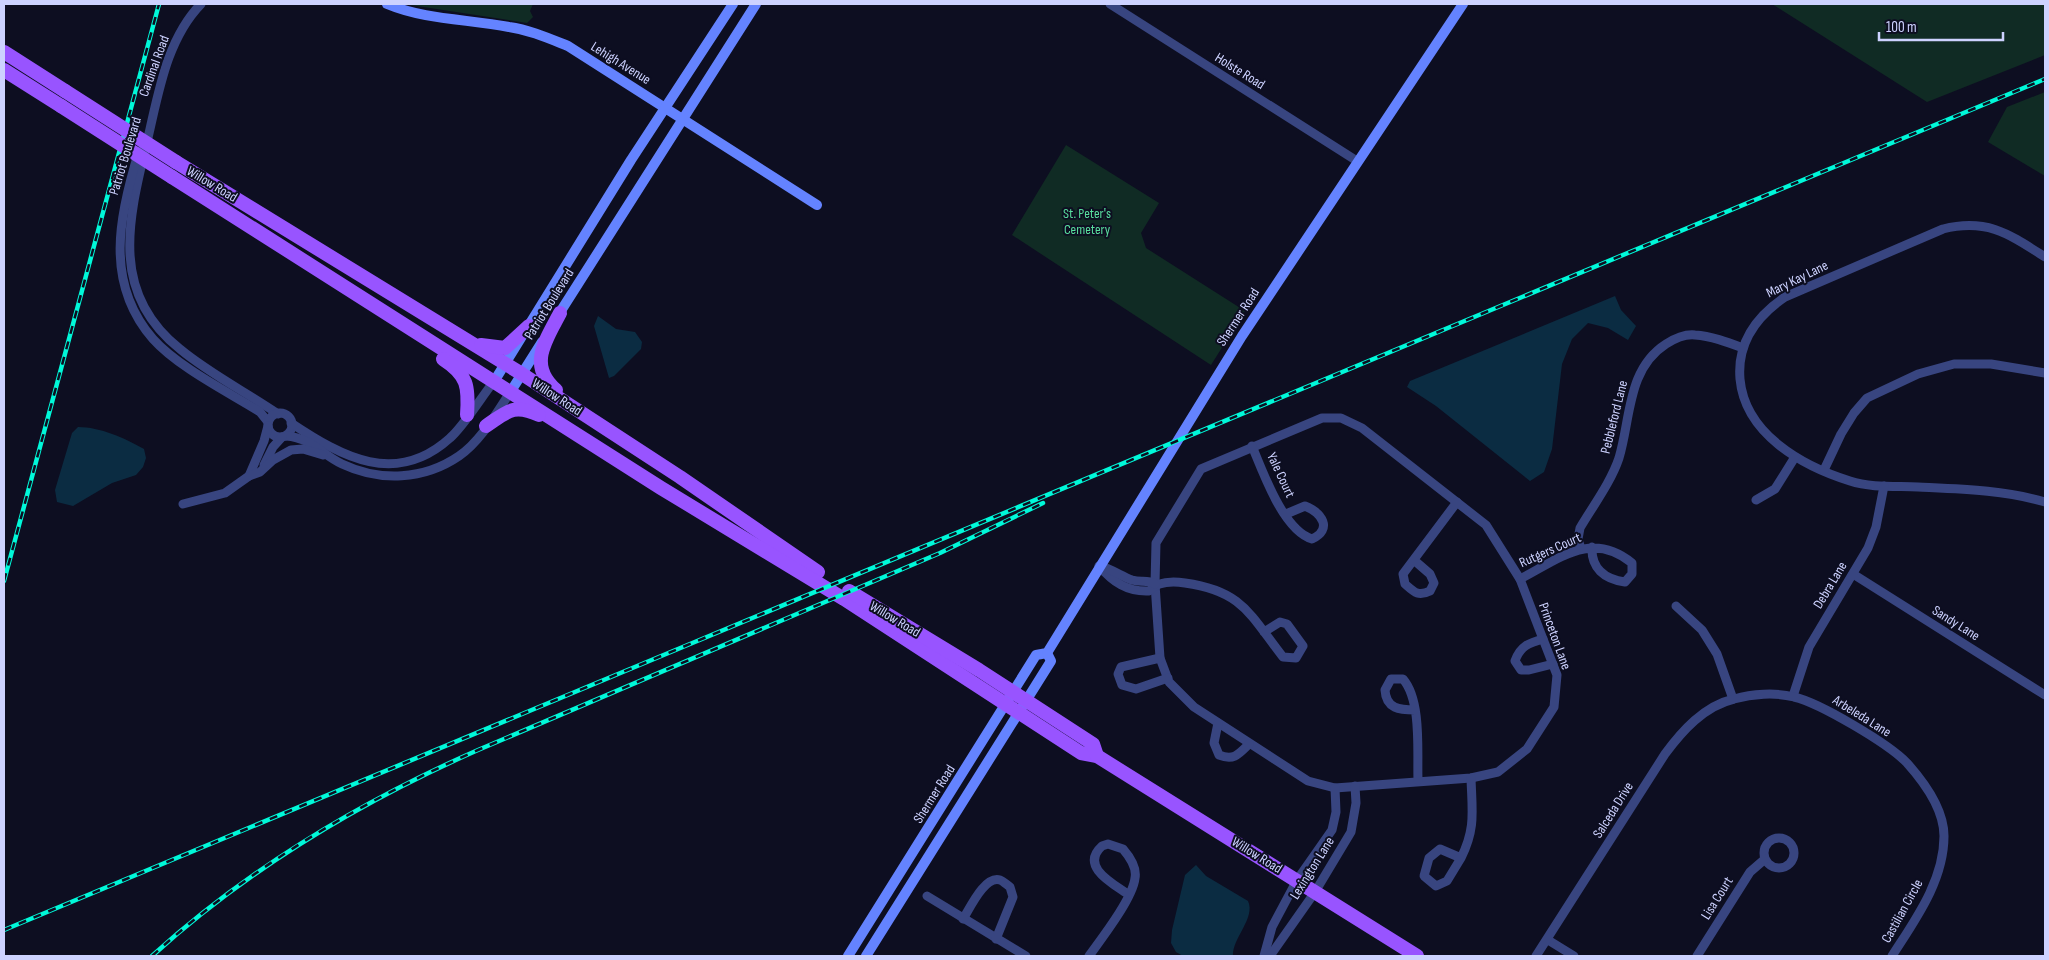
<svg xmlns="http://www.w3.org/2000/svg" width="2049" height="960" viewBox="0 0 2049 960" font-family="'Sofia Sans Condensed',sans-serif">
<style>
.green{fill:#102b24}
.water{fill:#0b2c42}
.lines{fill:none;stroke-linecap:round;stroke-linejoin:round}
.street{stroke:#384580;stroke-width:9}
.secondary{stroke:#6483ff;stroke-width:10}
.primary{stroke:#9854ff;stroke-width:14}
.rail-casing{stroke:#00f8d9;stroke-width:4.5}
.rail{stroke:#0d0e21;stroke-width:2.5;stroke-dasharray:8;stroke-linecap:butt}
.primary-bridge{stroke:#9854ff;stroke-width:14}
.labels{text-anchor:middle;dominant-baseline:central;stroke-width:4;stroke-linejoin:round;paint-order:stroke}
.street-label{font-size:14px;fill:#cdd2ff;stroke:#0d0e21}
.park-label{font-size:14px;fill:#59df9f;stroke:#0d0e21}
</style>
<rect width="100%" height="100%" fill="#0d0e21"/>
<g class="green">
<polygon points="404,4 533,4 530,11 533,17 527,23"/>
<polygon points="1772,4 2045,4 2045,55 1927,102"/>
<polygon points="2045,92 2045,176 1988,142 2007,107"/>
<polygon points="1066,145 1159,203 1141,233 1146,248 1245,311 1211,365 1012,235"/>
</g>
<g class="water">
<polygon points="1615,296 1621,310 1636,326 1628,340 1608,328 1588,323 1572,339 1562,364 1552,449 1544,472 1530,481 1436,406 1407,387 1410,381"/>
<polygon points="598,316 616,329 635,332 642,342 641,349 614,376 609,378 594,326"/>
<path d="M78,427C100,427 125,438 144,449L146,458L143,467L136,475L112,483L73,506L57,502L55,490L72,433Z"/>
<path d="M1196,865L1206,876L1248,901C1256,918 1232,938 1233,956H1183L1176,952L1171,943L1172,930L1185,875Z"/>
</g>
<g class="lines">
<g class="street">
<path d="M201,4C169,37 160,85 150,129C132,208 104,289 180,349C210,374 246,392 278,414"/>
<polyline points="1110,4 1357,161"/>
<path d="M139,151C119,215 104,283 153,339C178,367 228,392 260,412L268,422"/>
<path d="M2045,257C2009,234 1987,218 1943,229L1785,297C1757,316 1737,343 1740,379C1745,434 1802,466 1850,481C1871,488 1896,486 1918,487C1960,489 2004,490 2045,502"/>
<circle cx="280" cy="425" r="12"/>
<polygon points="1322,418 1341,418 1362,428 1486,525 1520,579 1543,639 1557,675 1554,707 1527,749 1498,772 1471,778 1335,788 1308,781 1194,707 1169,682 1160,658 1155,584 1156,543 1201,469"/>
<path d="M291,423C342,457 396,487 450,438C464,426 482,396 495,380"/>
<path d="M286,436C312,438 321,454 342,464C380,482 424,480 459,456C481,441 497,412 511,391"/>
<path d="M1252,446C1263,472 1283,530 1312,539C1333,529 1322,513 1305,506L1286,514"/>
<polyline points="264,465 273,447 282,437"/>
<polyline points="1824,470 1841,434 1854,413 1867,398 1918,374 1954,364 1991,364 2045,373"/>
<polyline points="249,476 264,441 268,426"/>
<polyline points="1756,500 1775,489 1795,457"/>
<polyline points="183,504 225,493 249,476 260,472 273,460 291,450 303,449 323,455"/>
<path d="M1581,549L1578,539L1580,528C1593,506 1611,482 1619,458C1631,418 1627,369 1666,344C1674,339 1686,334 1695,335C1711,336 1727,342 1743,348"/>
<path d="M1415,561L1430,574L1434,583L1430,591C1418,597 1414,592 1405,584L1403,574L1457,502"/>
<path d="M1099,566C1113,582 1127,592 1149,591C1158,581 1172,581 1185,583C1243,591 1250,615 1283,657L1296,658L1303,646L1287,624L1280,622L1264,632"/>
<path d="M1099,566C1112,569 1121,576 1132,580C1141,583 1147,579 1155,584"/>
<polyline points="1853,574 2045,695"/>
<path d="M1520,579C1559,559 1591,530 1632,563V574L1625,582C1604,579 1591,568 1592,547"/>
<polyline points="1676,606 1702,630 1717,654 1733,699"/>
<path d="M1543,639C1529,643 1520,646 1515,661L1521,670H1529L1553,664"/>
<polyline points="1160,658 1121,667 1118,674 1122,685 1136,689 1168,678"/>
<polyline points="1793,696 1809,647 1868,548 1876,527 1884,486"/>
<path d="M1415,710C1400,710 1386,709 1385,690L1391,679H1403C1422,701 1417,753 1418,780"/>
<path d="M1218,723L1214,743L1219,755C1234,761 1239,754 1249,744"/>
<circle cx="1779" cy="853" r="15"/>
<path d="M1461,858L1447,881L1436,886L1424,876L1429,858L1440,849L1461,858C1476,828 1472,811 1471,778"/>
<polyline points="927,896 1026,956"/>
<path d="M963,919C970,908 985,875 1000,880C1003,881 1007,885 1010,887L1013,897L996,939"/>
<polyline points="1548,940 1574,956"/>
<path d="M1089,956C1102,938 1133,898 1135,878C1137,868 1129,856 1123,849L1108,844L1102,846C1079,867 1114,884 1129,895"/>
<polyline points="1264,956 1272,927 1297,880 1332,830 1336,812 1335,788"/>
<polyline points="1270,956 1315,892 1351,832 1356,803 1355,786"/>
<path d="M1536,956L1665,754C1682,731 1704,706 1734,699C1752,694 1775,692 1794,697C1820,703 1889,744 1907,763C1924,782 1944,810 1944,836C1944,881 1915,920 1892,956"/>
<polyline points="1697,956 1750,872 1765,859"/>
</g>
<g class="secondary">
<path d="M387,4C425,20 468,19 509,27C530,30 548,38 568,46L817,205"/>
<polyline points="557,317 756,4"/>
<polyline points="495,380 631,160 733,4"/>
<polyline points="511,391 542,342"/>
<polyline points="848,956 1036,655 1047,653 1242,336 1463,4"/>
<polyline points="866,956 1051,661 1047,653"/>
</g>
<g class="primary">
<polyline points="4,52 65,91"/>
<polyline points="4,70 61,106"/>
<polyline points="176,162 522,374 680,477 818,572"/>
<polyline points="172,177 661,488 844,599 1081,753 1097,756 1417,956"/>
<polyline points="481,345 505,348 529,326"/>
<path d="M443,359C468,375 469,387 467,415"/>
<path d="M556,390C527,365 546,340 560,313"/>
<path d="M486,426C507,412 513,403 539,415"/>
<polyline points="849,591 979,670 1093,744 1097,756"/>
</g>
<defs>
<g id="rail">
<polyline points="4,581 159,4"/>
<polyline points="4,930 2045,79"/>
<path d="M152,956C249,868 358,803 478,750L940,553L1043,503"/>
</g>
</defs>
<use href="#rail" class="rail-casing"/>
<use href="#rail" class="rail"/>
<g class="primary-bridge">
<polyline points="65,91 176,162"/>
<polyline points="61,106 172,177"/>
</g>
</g>
<g class="labels">
<g class="street-label">
<text transform="translate(621 63) rotate(32)">Lehigh Avenue</text>
<text transform="translate(154 66) rotate(-70)">Cardinal Road</text>
<text transform="translate(1240 71) rotate(32)">Holste Road</text>
<text transform="translate(125 156) rotate(-73)">Patriot Boulevard</text>
<text transform="translate(212 184) rotate(31)">Willow Road</text>
<text transform="translate(1797 279) rotate(-26)">Mary Kay Lane</text>
<text transform="translate(549 304) rotate(-58)">Patriot Boulevard</text>
<text transform="translate(1238 317) rotate(-57)">Shermer Road</text>
<text transform="translate(557 397) rotate(33)">Willow Road</text>
<text transform="translate(1614 417) rotate(-76)">Pebbleford Lane</text>
<text transform="translate(1281 475) rotate(65)">Yale Court</text>
<text transform="translate(1550 550) rotate(-24)">Rutgers Court</text>
<text transform="translate(1830 585) rotate(-59)">Debra Lane</text>
<text transform="translate(895 619) rotate(31)">Willow Road</text>
<text transform="translate(1956 623) rotate(32)">Sandy Lane</text>
<text transform="translate(1555 636) rotate(70)">Princeton Lane</text>
<text transform="translate(1862 716) rotate(32)">Arbeleda Lane</text>
<text transform="translate(934 794) rotate(-58)">Shermer Road</text>
<text transform="translate(1613 810) rotate(-58)">Salceda Drive</text>
<text transform="translate(1257 855) rotate(32)">Willow Road</text>
<text transform="translate(1312 868) rotate(-58)">Lexington Lane</text>
<text transform="translate(1717 898) rotate(-58)">Lisa Court</text>
<text transform="translate(1902 911) rotate(-61)">Castilian Circle</text>
</g>
<g class="park-label">
<text x="1087" y="213">St. Peter's<tspan x="1087" dy="16">Cemetery</tspan></text>
</g>
</g>
<rect width="2049" height="960" fill="none" stroke="#cdd2ff" stroke-width="10"/>
<path d="M1879 32v8h124v-8" fill="none" stroke="#cdd2ff" stroke-width="2.5"/>
<text x="1886" y="32" font-size="15" fill="#cdd2ff" stroke="#0d0e21" stroke-width="4" paint-order="stroke">100 m</text>
</svg>
